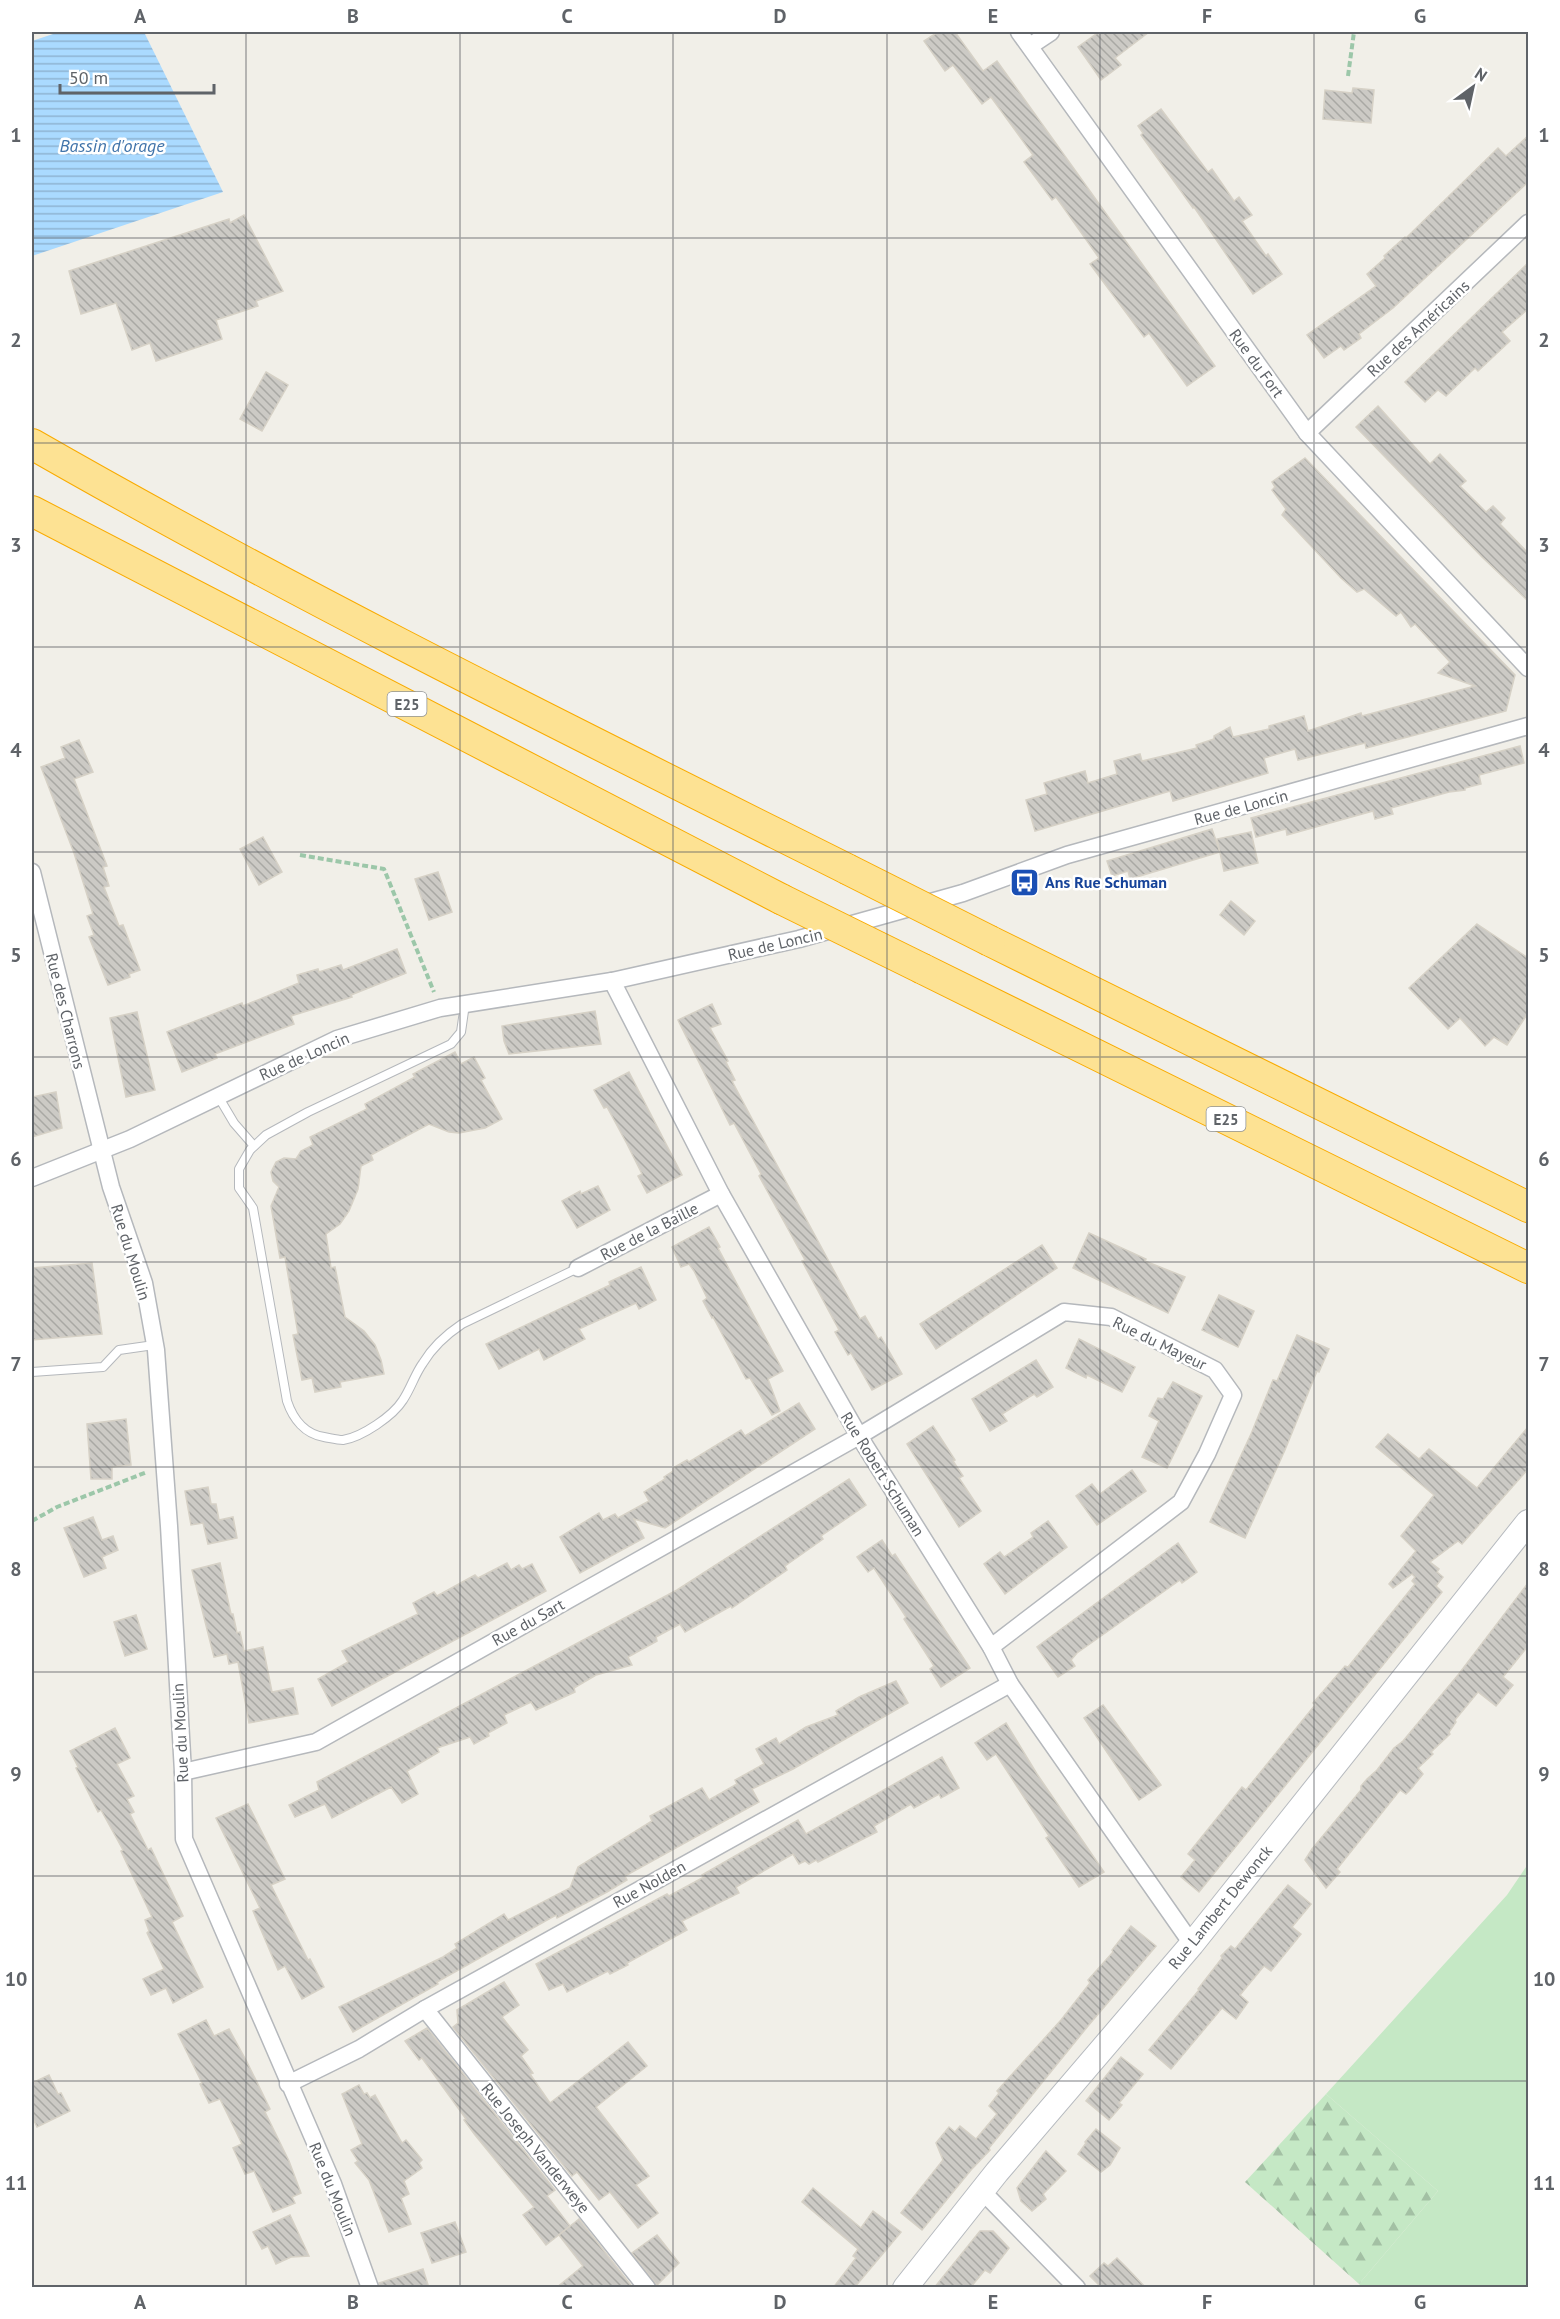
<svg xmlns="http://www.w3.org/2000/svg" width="1560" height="2319" viewBox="0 0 1560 2319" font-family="'PT Sans',sans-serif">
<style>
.green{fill:#c5e8c5}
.forest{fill:url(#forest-firs)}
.water{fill:url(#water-rules)}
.building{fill:url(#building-back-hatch);stroke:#d6d1c6;stroke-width:1.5}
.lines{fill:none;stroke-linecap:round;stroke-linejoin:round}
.lane-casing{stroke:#b5b8bc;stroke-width:10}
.street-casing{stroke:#b5b8bc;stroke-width:19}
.secondary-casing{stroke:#b6babf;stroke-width:26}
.highway-casing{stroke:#f9ab00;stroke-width:32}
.path{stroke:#9cc7a9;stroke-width:4;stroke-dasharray:6 3;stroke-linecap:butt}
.lane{stroke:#fff;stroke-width:8}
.street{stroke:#fff;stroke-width:16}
.secondary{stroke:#fff;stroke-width:24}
.highway{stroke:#fde293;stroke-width:30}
.highway-bridge-casing{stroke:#f9ab00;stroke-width:32;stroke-linecap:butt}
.highway-bridge{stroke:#fde293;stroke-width:30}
.grid{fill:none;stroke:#5f6368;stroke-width:1.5;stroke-opacity:0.55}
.labels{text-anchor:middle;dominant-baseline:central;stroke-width:5;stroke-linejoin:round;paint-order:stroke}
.shield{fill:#fff;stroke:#8f9295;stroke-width:1.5}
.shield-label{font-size:15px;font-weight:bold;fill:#5f6368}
.street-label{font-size:16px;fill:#5f6368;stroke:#fff}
.transit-label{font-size:16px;font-weight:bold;fill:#164399;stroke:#fff;text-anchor:start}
.water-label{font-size:18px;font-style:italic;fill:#4174aa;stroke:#fff}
.neatline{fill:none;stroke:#5f6368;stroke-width:2}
.grid-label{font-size:20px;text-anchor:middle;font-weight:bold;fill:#5f6368}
</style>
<defs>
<pattern id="forest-firs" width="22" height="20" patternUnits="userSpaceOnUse" patternTransform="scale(1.5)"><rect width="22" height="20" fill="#c5e8c5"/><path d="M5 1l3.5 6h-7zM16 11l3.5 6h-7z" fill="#a3c0a4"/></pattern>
<pattern id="water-rules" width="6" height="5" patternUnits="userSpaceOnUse" patternTransform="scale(1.5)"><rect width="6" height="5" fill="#aadaff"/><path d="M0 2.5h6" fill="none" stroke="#8eb4d2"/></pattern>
<pattern id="building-back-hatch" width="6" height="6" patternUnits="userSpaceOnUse" patternTransform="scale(1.5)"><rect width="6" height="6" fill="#cccac5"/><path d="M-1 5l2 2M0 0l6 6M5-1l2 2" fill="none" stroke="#a9a8a4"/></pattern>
</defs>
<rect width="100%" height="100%" fill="#f1efe8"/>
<polygon class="green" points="1528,1864 1528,2287 1363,2288 1359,2284 1438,2191 1326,2094 1507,1895"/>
<polygon class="forest" points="1326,2094 1438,2191 1359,2284 1245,2182"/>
<polygon class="water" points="59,32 144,32 223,192 32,256 32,41"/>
<g class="building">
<polygon points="938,32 955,32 983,71 997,61 1215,366 1187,386 1149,333 1144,337 1090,264 1099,258 1056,197 1052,200 1024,162 1033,155 991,97 982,104 953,65 945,71 924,41"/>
<polygon points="1099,32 1149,32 1115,58 1121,65 1101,80 1078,47"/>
<polygon points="1353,88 1374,90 1371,123 1323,119 1325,90 1352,93"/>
<polygon points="1161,109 1208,172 1212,169 1234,201 1239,197 1252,215 1242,221 1266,256 1268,254 1282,274 1253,294 1194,207 1193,208 1141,135 1143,133 1138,126"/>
<polygon points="1528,136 1528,182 1393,308 1359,334 1361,338 1344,350 1341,346 1324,358 1307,335 1376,286 1367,274 1385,258 1384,256 1405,237 1406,238 1498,148 1506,156"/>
<polygon points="244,215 283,291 256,301 258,306 216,320 222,339 156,361 150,343 132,350 116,303 81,314 69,271 229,219 230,223"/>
<polygon points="1528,263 1528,309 1502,332 1510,341 1478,371 1475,368 1446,396 1438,390 1425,402 1405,382"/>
<polygon points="266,372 288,385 262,431 240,419"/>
<polygon points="1378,406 1430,464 1440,454 1466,481 1460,486 1486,512 1493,506 1505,518 1500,524 1528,553 1528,601 1482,557 1356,427"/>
<polygon points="1305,458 1515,675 1506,711 1366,748 1365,743 1298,760 1295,749 1264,758 1268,773 1173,801 1170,791 1035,831 1026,800 1047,794 1044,783 1085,771 1088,783 1117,774 1114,761 1140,754 1142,761 1197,748 1196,745 1214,739 1214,736 1230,727 1233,737 1269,729 1269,726 1304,716 1308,731 1361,713 1362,716 1475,686 1438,673 1450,662 1415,624 1411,627 1401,612 1396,616 1364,589 1357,592 1341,578 1282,515 1286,509 1272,490 1275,487 1272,482"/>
<polygon points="79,740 93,772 74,779 107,866 103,867 109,886 104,887 119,926 123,925 140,970 129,974 130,977 108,985 89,937 94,935 87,916 93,914 74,853 41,767 65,758 61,747"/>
<polygon points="1520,746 1524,763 1479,775 1481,784 1465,788 1465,790 1449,792 1391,808 1393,814 1375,819 1373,811 1287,835 1286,829 1256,837 1251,818"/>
<polygon points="1212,829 1220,852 1130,879 1128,871 1112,876 1107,861"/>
<polygon points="1251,832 1258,863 1224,871 1217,839"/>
<polygon points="263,837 282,872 259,885 240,849"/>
<polygon points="438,872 452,912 429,920 415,879"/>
<polygon points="1231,901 1255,921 1244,935 1220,915"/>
<polygon points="1477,924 1528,958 1528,1013 1507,1045 1494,1037 1485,1046 1460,1018 1448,1029 1409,988"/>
<polygon points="397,949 406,973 351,995 352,997 291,1016 294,1024 215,1054 217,1058 182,1072 167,1032 242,1003 243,1006 299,983 297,975 318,969 319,972 341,965 343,970"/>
<polygon points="712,1004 721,1024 710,1028 728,1061 726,1062 735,1080 732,1081 750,1115 860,1319 865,1316 878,1339 881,1337 902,1374 872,1390 851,1353 848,1355 835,1332 839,1330 802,1261 805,1260 759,1176 761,1174 734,1123 730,1125 678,1020"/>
<polygon points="595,1011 601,1044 509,1054 504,1041 502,1026"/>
<polygon points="137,1012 155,1090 126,1097 110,1018"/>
<polygon points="455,1052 461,1064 474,1057 485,1078 481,1080 502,1119 485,1128 459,1133 449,1132 429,1124 371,1155 373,1160 361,1166 358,1189 349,1211 340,1224 326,1234 331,1268 335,1267 345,1317 364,1331 375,1345 381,1360 384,1374 340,1382 341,1387 315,1392 312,1378 302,1380 293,1335 298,1334 285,1257 280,1258 271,1206 279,1187 273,1181 271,1172 276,1162 284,1158 296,1159 301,1151 313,1145 310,1137 367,1109 365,1104 415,1077 413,1074"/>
<polygon points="629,1072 682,1175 647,1193 638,1176 642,1174 627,1144 607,1107 604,1108 594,1090"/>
<polygon points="56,1092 62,1128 32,1137 32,1097"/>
<polygon points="598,1186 610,1210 577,1228 562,1201 580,1191 581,1194"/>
<polygon points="709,1227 720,1247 718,1248 783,1371 768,1379 780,1411 772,1415 750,1378 746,1379 713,1317 712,1318 703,1301 707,1298 694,1271 689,1264 681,1267 672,1247"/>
<polygon points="1089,1233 1146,1259 1145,1261 1185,1277 1168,1313 1073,1268"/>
<polygon points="1042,1245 1057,1268 936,1349 920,1324"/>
<polygon points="92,1263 102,1334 32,1340 32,1268"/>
<polygon points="641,1267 656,1300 639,1309 636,1303 579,1329 585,1339 544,1360 539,1349 499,1369 486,1344 610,1285 609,1282"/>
<polygon points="1219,1295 1254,1311 1238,1347 1202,1330"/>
<polygon points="1297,1335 1329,1349 1319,1372 1317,1371 1285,1450 1245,1538 1210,1522 1251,1434 1273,1380 1277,1381"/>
<polygon points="1079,1339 1135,1367 1122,1392 1087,1375 1086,1378 1066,1368"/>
<polygon points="1036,1360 1053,1387 1037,1397 1034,1394 1002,1414 1007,1421 990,1431 972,1399"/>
<polygon points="1173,1382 1202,1396 1167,1468 1142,1457 1159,1421 1149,1416 1158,1398 1163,1399"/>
<polygon points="799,1403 815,1429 665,1528 634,1519 644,1538 580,1573 560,1537 599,1513 603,1520 615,1514 618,1518 649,1501 644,1492 665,1479 664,1477 673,1471 673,1468 687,1460 689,1462 741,1430 745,1436"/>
<polygon points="126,1419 131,1465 112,1467 112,1479 91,1479 87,1424"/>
<polygon points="933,1426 955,1460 953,1461 963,1476 959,1478 981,1511 959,1527 907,1444"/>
<polygon points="1528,1427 1528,1469 1462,1544 1458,1541 1430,1562 1439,1569 1437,1572 1443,1577 1436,1586 1442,1592 1199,1892 1181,1877 1195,1860 1188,1854 1242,1787 1246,1790 1315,1705 1313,1703 1345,1666 1348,1667 1415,1584 1412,1581 1415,1577 1412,1574 1393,1588 1389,1584 1416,1551 1401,1536 1434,1495 1376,1447 1388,1434 1419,1459 1429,1449 1477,1488"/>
<polygon points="1132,1470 1146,1491 1097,1525 1076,1496 1092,1484 1100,1494"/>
<polygon points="849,1479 866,1505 821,1536 823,1539 785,1566 787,1570 732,1608 731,1606 685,1632 680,1624 656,1637 657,1641 628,1657 632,1665 596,1675 574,1688 575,1692 536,1710 531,1702 504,1715 507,1723 488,1733 489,1736 474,1744 470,1737 437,1748 439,1752 407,1771 418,1794 402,1803 391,1787 332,1818 325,1804 295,1817 289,1805 319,1790 317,1782 677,1590"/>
<polygon points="208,1487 211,1504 216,1504 219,1520 233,1517 237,1538 208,1544 203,1523 191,1525 185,1491"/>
<polygon points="93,1517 102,1540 113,1536 118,1550 102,1557 106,1568 84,1577 64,1528"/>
<polygon points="1048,1521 1067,1547 1005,1594 984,1564 1000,1552 1004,1557 1033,1537 1031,1533"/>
<polygon points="882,1540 892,1556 895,1554 970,1668 941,1687 930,1669 934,1666 904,1619 906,1617 874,1568 868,1572 857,1557"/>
<polygon points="1178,1543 1197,1572 1182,1583 1180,1580 1077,1653 1071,1660 1075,1666 1058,1677 1037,1647"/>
<polygon points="220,1563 231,1614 233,1614 237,1633 240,1632 244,1651 263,1647 272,1692 293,1688 298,1714 249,1723 238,1662 229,1664 227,1654 214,1657 192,1570"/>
<polygon points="507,1563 511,1570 519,1565 522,1569 532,1564 546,1591 332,1706 318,1679 348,1662 342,1651 418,1614 413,1603 434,1592 437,1596 475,1575 478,1578"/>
<polygon points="1528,1583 1528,1646 1503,1677 1513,1685 1496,1706 1478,1692 1455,1720 1456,1722 1449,1732 1450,1734 1431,1752 1433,1754 1418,1768 1423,1774 1411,1789 1406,1794 1400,1790 1337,1869 1340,1872 1326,1888 1305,1860 1312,1849 1361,1790 1361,1786 1367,1779 1377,1770 1394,1748 1403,1741 1458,1675"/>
<polygon points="136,1615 147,1649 125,1656 114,1622"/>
<polygon points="896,1681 908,1703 793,1769 752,1789 759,1802 625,1876 627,1880 607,1892 557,1918 556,1915 437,1982 438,1984 353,2032 339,2007 443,1957 457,1948 455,1944 504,1914 508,1920 570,1888 578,1867 652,1821 650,1816 702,1788 709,1800 737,1784 735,1780 764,1764 756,1749 776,1738 779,1744 806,1727 838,1715 836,1711 859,1697"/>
<polygon points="1103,1705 1161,1785 1139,1800 1084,1718"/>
<polygon points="1006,1723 1037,1774 1104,1872 1079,1887 1046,1838 1049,1836 996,1754 987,1760 975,1743"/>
<polygon points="115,1728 130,1758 117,1764 134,1796 127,1799 134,1812 130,1814 148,1850 151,1848 183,1916 172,1922 203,1987 173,2003 166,1988 151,1995 143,1979 164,1969 147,1933 149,1931 145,1920 152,1917 121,1851 123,1850 101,1810 98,1812 76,1768 78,1767 70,1751"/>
<polygon points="942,1757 959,1788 941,1798 939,1794 914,1808 911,1804 874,1826 877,1832 818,1862 816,1860 809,1864 805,1861 799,1864 793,1854 736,1887 739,1893 682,1921 687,1930 627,1963 628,1965 610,1974 608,1971 567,1992 563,1984 549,1990 536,1964 667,1894 669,1896 704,1877 702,1875 798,1820 806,1834"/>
<polygon points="248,1804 285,1879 271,1885 308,1960 310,1959 324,1987 302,1999 285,1966 278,1970 253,1911 260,1908 216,1818"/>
<polygon points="1288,1885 1311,1904 1292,1927 1301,1934 1271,1971 1264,1966 1240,1995 1248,2002 1236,2019 1222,2008 1171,2069 1149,2050 1199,1990 1198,1989 1222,1958 1221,1956 1231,1946 1235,1949"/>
<polygon points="1131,1926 1156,1946 1088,2026 989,2148 990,2150 971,2170 922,2230 901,2213 943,2160 936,2143 949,2127 955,2132 960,2126 976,2139 997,2114 989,2106 999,2093 997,2091 1061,2020 1090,1983 1088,1980 1113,1952 1112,1950"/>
<polygon points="504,1982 519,2005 502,2017 528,2050 521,2056 533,2073 530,2074 550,2103 628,2042 647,2066 596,2107 649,2176 636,2185 658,2213 638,2228 610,2192 599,2200 577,2172 572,2176 453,2027 458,2023 457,2010"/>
<polygon points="206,2020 214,2036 229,2029 247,2062 270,2109 265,2112 289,2161 301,2193 292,2197 295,2203 273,2212 254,2171 245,2174 233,2148 242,2144 220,2099 209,2103 200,2084 202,2083 178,2034"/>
<polygon points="427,2028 555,2190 547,2196 570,2226 546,2245 523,2215 534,2207 475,2135 464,2120 466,2119 422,2058 419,2060 405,2041"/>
<polygon points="1121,2057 1143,2074 1119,2103 1122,2105 1109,2120 1086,2101"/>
<polygon points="49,2075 58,2094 61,2093 70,2111 37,2127 32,2116 32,2083"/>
<polygon points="359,2085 364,2094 367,2093 370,2098 375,2095 402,2143 406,2140 422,2160 419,2163 422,2168 404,2181 409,2194 401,2198 411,2224 389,2232 369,2180 355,2163 358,2161 351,2150 362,2144 342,2094"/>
<polygon points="1096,2129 1120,2148 1110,2165 1101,2172 1078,2154 1086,2143 1085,2142"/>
<polygon points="1046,2151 1066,2171 1043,2194 1046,2199 1032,2211 1021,2201 1017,2188"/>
<polygon points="813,2188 861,2228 873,2211 901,2232 854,2288 833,2288 856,2258 853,2256 858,2249 802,2202"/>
<polygon points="290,2215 309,2256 291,2257 276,2264 268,2246 262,2249 253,2232"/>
<polygon points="579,2219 633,2288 556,2288 583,2266 559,2235"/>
<polygon points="455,2222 466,2252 432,2263 421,2233"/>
<polygon points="980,2231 993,2231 1009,2248 990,2273 985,2270 970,2288 934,2288"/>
<polygon points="657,2235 679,2263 657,2285 632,2253"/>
<polygon points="1117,2258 1128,2269 1146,2288 1102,2288 1090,2276 1104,2263 1108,2266"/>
<polygon points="423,2269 429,2288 380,2288 379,2283"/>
</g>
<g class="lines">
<defs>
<g id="lane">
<path d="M465,1004L461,1032L451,1044L308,1112L266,1135L250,1150L239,1169V1188L253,1208L287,1401C293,1419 305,1434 324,1437C330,1438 337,1440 343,1440C362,1437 393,1416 403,1400C411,1388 415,1374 423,1363C432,1348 447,1334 462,1324L578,1268"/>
<polyline points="218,1096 234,1123 254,1146"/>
<polyline points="32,1372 103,1367 119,1350 154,1345"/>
</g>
<g id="street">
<polyline points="1019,32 1307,433 1528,668"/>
<polyline points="1030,46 1051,32"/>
<polyline points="1307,433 1528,223"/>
<polyline points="32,872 111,1187 144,1283 156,1350 169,1526 183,1772 184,1839 333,2184 370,2288"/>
<polyline points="612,981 721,1194 859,1436 991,1647 1010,1684 1192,1944"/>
<polyline points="32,1178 130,1139 337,1039 440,1008 612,981 799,939 963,893 1067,855 1528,726"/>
<polyline points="578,1268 721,1194"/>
<polyline points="183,1772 316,1742 859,1436 1064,1312 1111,1317 1215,1370 1233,1395 1207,1454 1181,1502 991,1647"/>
<polyline points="425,2009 647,2288"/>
<polyline points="288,2084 359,2049 425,2009 1010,1684"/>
<polyline points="982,2191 1077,2288"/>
</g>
<polyline id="secondary" points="905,2288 997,2172 1192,1944 1528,1522"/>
<g id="highway">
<path d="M32,444C297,596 573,732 847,869"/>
<polyline points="32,511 781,899"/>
<polyline points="990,941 1528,1207"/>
<polyline points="923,969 1528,1268"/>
</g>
</defs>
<use href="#lane" class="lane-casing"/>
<use href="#street" class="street-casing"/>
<use href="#secondary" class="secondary-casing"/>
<use href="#highway" class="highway-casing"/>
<g class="path">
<polyline points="1348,76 1354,32"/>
<polyline points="300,855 384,869 434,992"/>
<polyline points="32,1521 57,1507 147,1472"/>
</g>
<use href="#lane" class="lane"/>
<use href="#street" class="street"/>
<use href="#secondary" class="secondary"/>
<use href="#highway" class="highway"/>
<defs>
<g id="highway-bridge">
<polyline points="847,869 990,941"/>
<polyline points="781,899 923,969"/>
</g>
</defs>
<use href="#highway-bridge" class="highway-bridge-casing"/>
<use href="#highway-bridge" class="highway-bridge"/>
</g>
<path class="grid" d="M246,32V2288M460,32V2288M673,32V2288M887,32V2288M1100,32V2288M1314,32V2288M32,238H1528M32,443H1528M32,647H1528M32,852H1528M32,1057H1528M32,1262H1528M32,1467H1528M32,1672H1528M32,1876H1528M32,2081H1528"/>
<defs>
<symbol id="bus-square" viewBox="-11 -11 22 22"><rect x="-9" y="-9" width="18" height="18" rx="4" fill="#1a4fb4" stroke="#fff"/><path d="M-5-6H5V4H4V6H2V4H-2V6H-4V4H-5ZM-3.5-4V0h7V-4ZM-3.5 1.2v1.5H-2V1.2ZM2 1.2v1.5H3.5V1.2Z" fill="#fff"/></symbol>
</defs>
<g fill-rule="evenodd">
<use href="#bus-square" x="1008" y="866" width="33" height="33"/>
</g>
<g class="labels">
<g class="shield">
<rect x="387.5" y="692" width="39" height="24" rx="4.5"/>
<rect x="1206.5" y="1107" width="39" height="24" rx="4.5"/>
</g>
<g class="shield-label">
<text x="407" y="704">E25</text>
<text x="1226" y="1119">E25</text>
</g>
<g class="street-label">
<text transform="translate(1418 328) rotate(-43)">Rue des Américains</text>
<text transform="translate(1257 363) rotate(54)">Rue du Fort</text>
<text transform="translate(1241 807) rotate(-15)">Rue de Loncin</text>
<text transform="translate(775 944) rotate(-13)">Rue de Loncin</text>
<text transform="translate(66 1011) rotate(76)">Rue des Charrons</text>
<text transform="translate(304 1056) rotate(-24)">Rue de Loncin</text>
<text transform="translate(649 1231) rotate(-27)">Rue de la Baille</text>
<text transform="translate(131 1252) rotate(73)">Rue du Moulin</text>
<text transform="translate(1160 1343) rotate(26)">Rue du Mayeur</text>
<text transform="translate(883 1474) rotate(58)">Rue Robert Schuman</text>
<text transform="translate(528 1622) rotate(-29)">Rue du Sart</text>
<text transform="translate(180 1733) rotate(-93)">Rue du Moulin</text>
<text transform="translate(649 1884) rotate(-29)">Rue Nolden</text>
<text transform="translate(1220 1907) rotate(-51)">Rue Lambert Dewonck</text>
<text transform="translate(536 2148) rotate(51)">Rue Joseph Vanderweye</text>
<text transform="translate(333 2189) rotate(68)">Rue du Moulin</text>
</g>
<g class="transit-label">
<text x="1045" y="882">Ans Rue Schuman</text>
</g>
<g class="water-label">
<text x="112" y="145">Bassin d'orage</text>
</g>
</g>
<rect width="1560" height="2319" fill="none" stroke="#ffffff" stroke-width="66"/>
<g transform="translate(1473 87) rotate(33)" stroke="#ffffff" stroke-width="4.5" paint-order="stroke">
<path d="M0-4.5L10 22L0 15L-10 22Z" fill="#5f6368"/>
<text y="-9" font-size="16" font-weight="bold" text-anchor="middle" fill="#5f6368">N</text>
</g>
<path d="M60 84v9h154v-9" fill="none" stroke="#5f6368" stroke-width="3"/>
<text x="69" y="84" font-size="18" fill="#5f6368" stroke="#ffffff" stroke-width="4.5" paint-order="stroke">50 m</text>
<rect x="33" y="33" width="1494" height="2253" class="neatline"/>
<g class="grid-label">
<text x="140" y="23">A</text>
<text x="353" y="23">B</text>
<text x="567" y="23">C</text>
<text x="780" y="23">D</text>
<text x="993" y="23">E</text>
<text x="1207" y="23">F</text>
<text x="1420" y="23">G</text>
<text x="16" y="142">1</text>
<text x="1544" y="142">1</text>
<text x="16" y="347">2</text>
<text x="1544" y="347">2</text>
<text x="16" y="552">3</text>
<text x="1544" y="552">3</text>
<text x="16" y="757">4</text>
<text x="1544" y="757">4</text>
<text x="16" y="962">5</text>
<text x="1544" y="962">5</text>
<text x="16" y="1166">6</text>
<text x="1544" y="1166">6</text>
<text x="16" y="1371">7</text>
<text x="1544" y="1371">7</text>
<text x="16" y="1576">8</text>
<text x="1544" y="1576">8</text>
<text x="16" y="1781">9</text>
<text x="1544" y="1781">9</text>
<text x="16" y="1986">10</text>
<text x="1544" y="1986">10</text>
<text x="16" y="2190">11</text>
<text x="1544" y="2190">11</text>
<text x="140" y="2309">A</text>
<text x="353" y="2309">B</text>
<text x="567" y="2309">C</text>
<text x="780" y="2309">D</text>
<text x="993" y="2309">E</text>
<text x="1207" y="2309">F</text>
<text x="1420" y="2309">G</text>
</g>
</svg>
